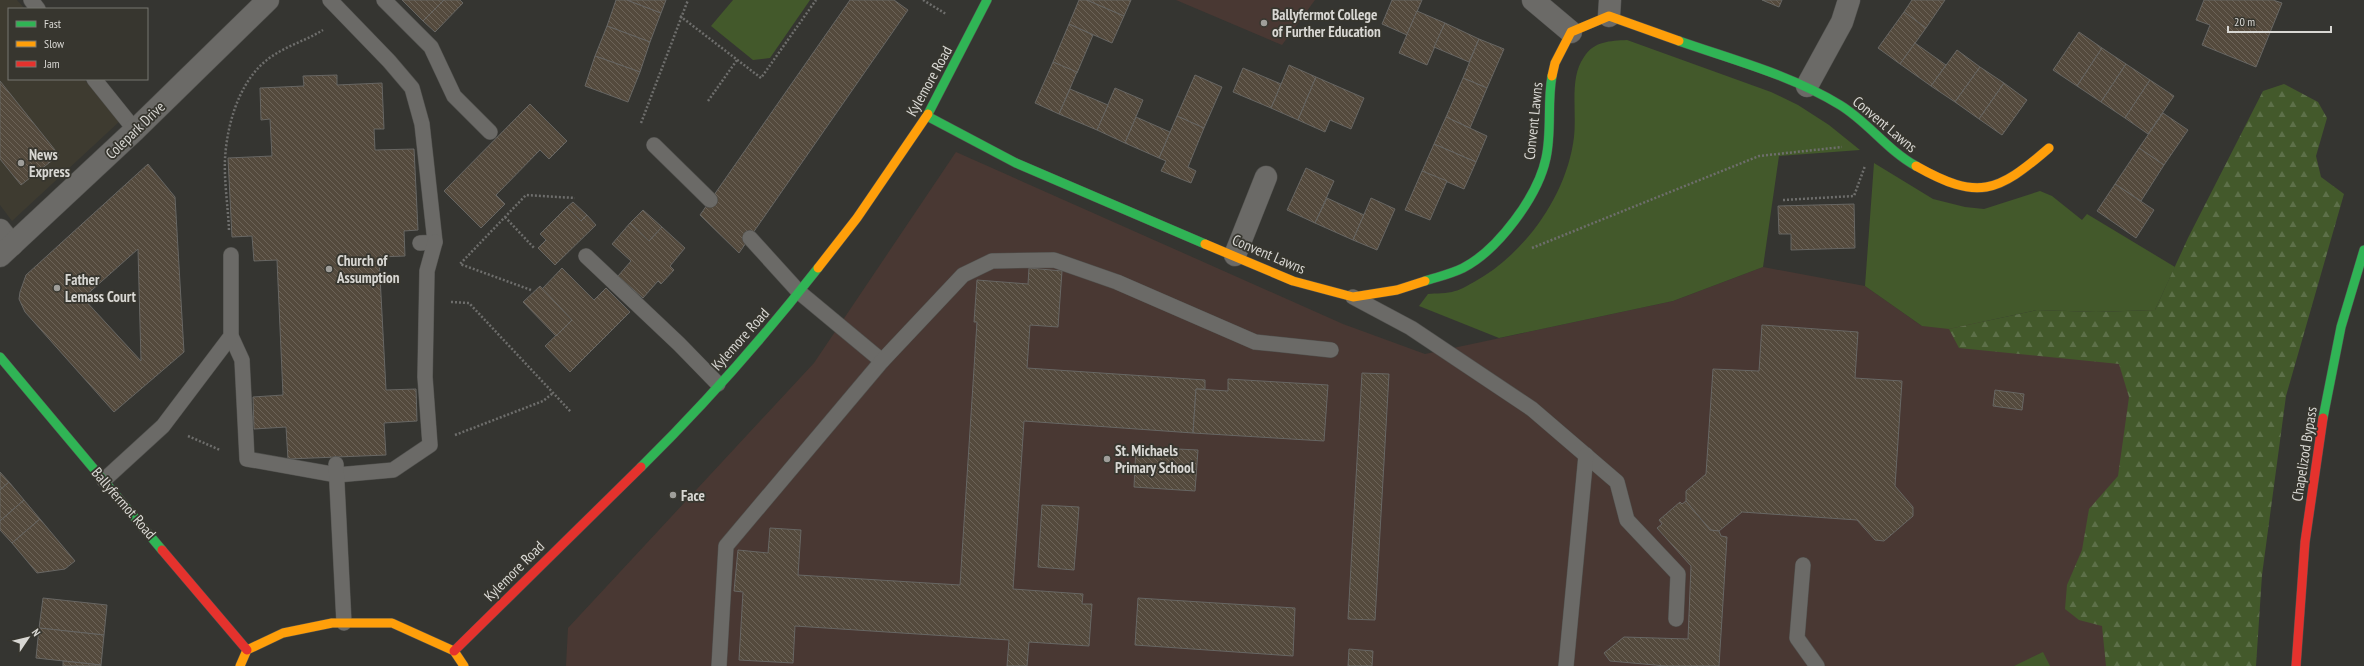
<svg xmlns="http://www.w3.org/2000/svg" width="2364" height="666" viewBox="0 0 2364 666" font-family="'PT Sans Narrow',sans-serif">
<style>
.built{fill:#3e3b30}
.education{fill:#493833}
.green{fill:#43592b}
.forest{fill:url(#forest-firs)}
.building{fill:url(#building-back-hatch);stroke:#676663;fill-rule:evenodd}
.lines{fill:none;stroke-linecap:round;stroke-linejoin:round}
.lane-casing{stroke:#51514e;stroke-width:16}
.street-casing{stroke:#51514e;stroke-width:23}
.fast-casing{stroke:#51514e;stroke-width:10}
.slow-casing{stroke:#51514e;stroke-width:10}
.jam-casing{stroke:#51514e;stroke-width:10}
.path{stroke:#6e6e6c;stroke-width:2.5;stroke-dasharray:2 2;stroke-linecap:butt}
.lane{stroke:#6b6a67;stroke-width:15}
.street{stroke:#6b6a67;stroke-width:22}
.fast{stroke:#30b455;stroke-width:9}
.slow{stroke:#ff9f0a;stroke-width:9}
.jam{stroke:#e5322d;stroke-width:9}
.poi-dot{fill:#9f9e9a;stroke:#37362f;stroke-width:1.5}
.labels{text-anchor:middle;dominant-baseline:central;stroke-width:3.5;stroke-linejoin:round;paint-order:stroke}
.poi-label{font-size:15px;font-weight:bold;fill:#d8d7d3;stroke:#37362f;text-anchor:start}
.street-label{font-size:15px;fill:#d8d7d3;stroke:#37362f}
</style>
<defs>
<pattern id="forest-firs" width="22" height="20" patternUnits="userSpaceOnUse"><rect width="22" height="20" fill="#43592b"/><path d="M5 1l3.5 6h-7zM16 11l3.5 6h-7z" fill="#5d7049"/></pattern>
<pattern id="building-back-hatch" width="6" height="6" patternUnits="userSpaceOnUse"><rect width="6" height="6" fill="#544a3d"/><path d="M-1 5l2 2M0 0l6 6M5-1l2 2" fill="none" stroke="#6c6358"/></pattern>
</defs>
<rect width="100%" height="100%" fill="#353531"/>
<polygon class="built" points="0,0 17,0 25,9 9,9 9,79 84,79 120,121 12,221 0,205"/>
<g class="education">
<polygon points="1176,0 1315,0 1282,45"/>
<polygon points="956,152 1343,324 1425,354 1673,301 1763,267 1865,286 1922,326 2155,310 2125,666 566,666 568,628 814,363"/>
</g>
<g class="green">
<polygon points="733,0 810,0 770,58 753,60 711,26"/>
<path d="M1627,40L1771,92L1798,105L1829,125L1860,150L1779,156L1763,267L1673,301L1499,338L1419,306L1428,294C1436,293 1447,294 1455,291C1461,290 1468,285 1474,282C1525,254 1567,195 1574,137C1577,111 1569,78 1584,57C1594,41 1610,41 1627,40Z"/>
<polygon points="1874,163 1933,199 1965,207 1984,209 2040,191 2052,196 2082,220 2087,214 2175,267 2155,310 2096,312 2037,310 1949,329 1922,326 1865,286"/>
<polygon points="2043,652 2050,666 2014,666"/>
</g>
<polygon class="forest" points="2284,84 2318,102 2327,118 2316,156 2321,177 2344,194 2286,396 2262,575 2256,666 2106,666 2102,626 2079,620 2065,609 2067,585 2082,550 2089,509 2118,476 2129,397 2119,364 1959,348 1949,329 2037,310 2096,312 2155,310 2188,238 2263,91"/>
<g class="building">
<polygon points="402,0 444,0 423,21"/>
<polygon points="444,0 460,0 463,3 435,32 423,21"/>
<polygon points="616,0 627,0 661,13 650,42 607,26"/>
<polygon points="627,0 666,0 661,13"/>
<polygon points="850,0 894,0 908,10 739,253 700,215"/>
<polygon points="1079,0 1087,0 1124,16 1112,43 1069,24"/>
<polygon points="1087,0 1131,0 1124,16"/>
<polygon points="1392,0 1422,0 1407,35 1382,24"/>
<polygon points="1762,0 1782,0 1779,7"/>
<polygon points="1912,0 1945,0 1926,28 1904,12"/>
<polygon points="2204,0 2273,0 2282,3 2256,67 2202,45 2210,25 2196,20"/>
<polygon points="1417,11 1445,23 1427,65 1399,53"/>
<polygon points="1904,12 1926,28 1900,64 1878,48"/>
<polygon points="1445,23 1479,39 1469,62 1434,47"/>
<polygon points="1069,24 1093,35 1077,73 1053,62"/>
<polygon points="607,26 650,42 640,72 595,56"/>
<polygon points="2079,32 2102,48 2077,86 2053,70"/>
<polygon points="1479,39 1504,49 1487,88 1463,78"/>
<polygon points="1915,43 1946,65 1931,86 1900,64"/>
<polygon points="2102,48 2126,64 2101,102 2077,86"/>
<polygon points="1957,50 1980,67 1955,102 1931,86"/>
<polygon points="595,56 640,72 628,102 585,86"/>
<polygon points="1053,62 1077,72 1059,114 1035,103"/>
<polygon points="2126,64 2150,80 2125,118 2101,102"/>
<polygon points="1289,65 1316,77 1298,120 1271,108"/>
<polygon points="1980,67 2004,83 1979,119 1955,102"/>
<polygon points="1243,68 1281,84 1271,108 1233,92"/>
<polygon points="337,75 337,85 382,83 384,129 374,129 375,150 414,149 418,230 404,231 405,256 379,257 386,390 416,389 417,421 384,423 386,455 288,459 286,427 254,429 253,397 283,395 277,260 254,261 252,236 232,237 228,158 272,156 270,119 261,120 260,88 304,86 303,76"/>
<polygon points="1195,75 1222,87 1204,128 1177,116"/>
<polygon points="1316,77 1364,98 1351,129 1330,120 1325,132 1298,120"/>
<polygon points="1463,78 1487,88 1470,128 1446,117"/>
<polygon points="2150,80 2174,96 2148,134 2125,118"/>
<polygon points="0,81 59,155 21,185 0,159"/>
<polygon points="2004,83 2027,100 2002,135 1979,119"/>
<polygon points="1115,88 1143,100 1125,143 1097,130"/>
<polygon points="1070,89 1108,105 1097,130 1059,114"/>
<polygon points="530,104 567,141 549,159 540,150 496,195 505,204 481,228 444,191"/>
<polygon points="2163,113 2188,130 2164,165 2139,148"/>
<polygon points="1177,116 1204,128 1188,167 1196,171 1191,183 1161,171 1166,161 1159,158"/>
<polygon points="1136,117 1170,132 1159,158 1125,143"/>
<polygon points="1446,117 1487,136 1476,162 1434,144"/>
<polygon points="1434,144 1476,162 1464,189 1422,171"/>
<polygon points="2139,148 2164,165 2141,201 2115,184"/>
<path d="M148,164L175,197L184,352L114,412L25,312L19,299L20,292L26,275ZM138,249L141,361L83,298Z"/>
<polygon points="1306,168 1334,181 1315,223 1287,210"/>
<polygon points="1422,171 1447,181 1430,220 1405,210"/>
<polygon points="2115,184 2154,210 2136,238 2097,211"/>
<polygon points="1327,198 1364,215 1353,240 1315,223"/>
<polygon points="1371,198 1395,209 1377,250 1353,240"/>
<polygon points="573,202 587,215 581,221 567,207"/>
<polygon points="1854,204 1855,248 1791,250 1791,234 1779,234 1778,206"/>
<polygon points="567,207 581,221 587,215 596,225 555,265 538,248 546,240 540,234"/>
<polygon points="643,210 662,227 649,241 630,223"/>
<polygon points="630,223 649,241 662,227 685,248 670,266 674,270 661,284 658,281 643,298 618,276 631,261 612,244"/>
<polygon points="562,268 594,300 606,288 630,312 570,372 545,346 572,320 542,289"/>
<polygon points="1029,268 1062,271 1058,327 1030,325 1027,368 1205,380 1205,389 1196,389 1193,433 1024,421 1013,589 1083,594 1082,604 1092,604 1089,646 1029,642 1027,666 1007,666 1009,640 795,626 793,663 739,660 743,592 734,591 738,550 768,553 770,528 801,530 798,575 960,585 977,322 974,322 977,280 1028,284"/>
<polygon points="540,286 572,320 556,336 523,302"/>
<polygon points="1762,325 1858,332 1855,378 1902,381 1895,486 1913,507 1913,516 1884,541 1875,540 1857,520 1742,512 1719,531 1710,530 1686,501 1686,491 1706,474 1713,369 1759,371"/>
<polygon points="1362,373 1389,374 1375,620 1348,619"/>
<polygon points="1228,379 1328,385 1324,441 1193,433 1196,389 1228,391"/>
<polygon points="1995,390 2024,394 2022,410 1993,406"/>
<polygon points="1136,447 1198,450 1195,491 1134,487"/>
<polygon points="0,472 9,482 0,490"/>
<polygon points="9,482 24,500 0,521 0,490"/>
<polygon points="24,500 40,519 12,543 0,530 0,521"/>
<polygon points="1686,501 1710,530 1719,531 1721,536 1727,537 1719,666 1666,666 1610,661 1604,653 1624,637 1688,639 1691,566 1657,528 1662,524 1659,520 1680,502 1682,504"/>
<polygon points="1042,505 1079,507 1074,570 1038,567"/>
<polygon points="40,519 75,561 65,569 37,573 12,543"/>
<polygon points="43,598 107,605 104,635 39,628"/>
<polygon points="1138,598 1295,608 1293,656 1135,645"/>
<polygon points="39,628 104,635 101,665 36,658"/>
<polygon points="1349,649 1373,651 1372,666 1348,666"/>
<polygon points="63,661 101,665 101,666 63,666"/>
</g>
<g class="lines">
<defs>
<g id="lane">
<polyline points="31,0 38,9"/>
<polyline points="330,0 389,61 412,88 422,124 435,242 420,243"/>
<polyline points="384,0 431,47 454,96 490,132"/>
<polyline points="94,79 135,130"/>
<polyline points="654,145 710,200"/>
<polyline points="750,238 799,292 882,361"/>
<polyline points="586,256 679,344 718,384"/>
<polyline points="1353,297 1411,328 1532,409 1617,482 1627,520 1678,574 1676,619"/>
<polyline points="231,336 242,360 247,459 337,475 393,470 430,445 425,377 427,271 435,242"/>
<polyline points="336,464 344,623"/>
<polyline points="104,480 163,426 231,336 231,255"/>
<polyline points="1803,565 1797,638 1817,666"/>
<polyline points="719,666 726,546 882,361 963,275 992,261 1054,260 1117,282 1255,342 1331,350"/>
<polyline points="1566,666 1586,455"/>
</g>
<g id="street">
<polyline points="1533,0 1571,32"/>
<polyline points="1609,16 1610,0"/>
<polyline points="1807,86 1842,22 1849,0"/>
<polyline points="0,230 12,245"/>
<polyline points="1235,255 1266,177"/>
<polyline points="0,256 135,130 268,0"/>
</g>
<g id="fast">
<path d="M1679,41C1733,60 1791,75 1840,105C1868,122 1887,150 1916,166"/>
<polyline points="928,114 987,0"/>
<polyline points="927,116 1016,163 1205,244"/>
<path d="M1425,281C1437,277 1451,274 1463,268C1498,250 1538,196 1546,158C1552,131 1547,103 1552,76"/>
<polyline points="0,357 162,550"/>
<polyline points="2323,418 2341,327 2364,250"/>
<path d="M641,467C704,405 764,337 818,268"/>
</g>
<g id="slow">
<polyline points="1552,76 1555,63 1571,32 1609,16 1679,41"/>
<path d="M1916,166C1978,201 1997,193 2049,148"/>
<polyline points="1205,244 1293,281 1353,297 1397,290 1425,281"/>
<polyline points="818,268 857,218 928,114"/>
<polyline points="240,666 247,650 283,633 332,623 392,623 454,651 464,666"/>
</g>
<g id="jam">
<polyline points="162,550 247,650"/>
<polyline points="454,651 641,467"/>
<polyline points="2296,666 2305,542 2323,418"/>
</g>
</defs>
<use href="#lane" class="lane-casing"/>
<use href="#street" class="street-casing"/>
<use href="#fast" class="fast-casing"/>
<use href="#slow" class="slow-casing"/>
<use href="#jam" class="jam-casing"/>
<g class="path">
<polyline points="923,0 946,14"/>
<polyline points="680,16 761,78 816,0"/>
<polyline points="708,101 737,60"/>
<polyline points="641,123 688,0"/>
<polyline points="1783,200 1854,196 1865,166"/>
<polyline points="505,217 535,249"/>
<path d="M229,230C228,206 224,182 225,159C227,122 241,75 274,55C289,45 307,40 323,30"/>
<polyline points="1532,248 1759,156 1842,147"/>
<polyline points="531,290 460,264 526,195 575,198"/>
<polyline points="451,302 469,303 571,412"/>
<polyline points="455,435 543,401 553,393"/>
<polyline points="188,436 220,450"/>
</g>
<use href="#lane" class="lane"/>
<use href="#street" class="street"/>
<use href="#fast" class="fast"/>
<use href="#slow" class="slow"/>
<use href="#jam" class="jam"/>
</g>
<g class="poi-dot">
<circle cx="1264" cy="23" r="4"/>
<circle cx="21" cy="163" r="4"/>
<circle cx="329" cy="269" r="4"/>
<circle cx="57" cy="288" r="4"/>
<circle cx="1107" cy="459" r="4"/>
<circle cx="673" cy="495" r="4"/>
</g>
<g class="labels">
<g class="poi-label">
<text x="1272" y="14">Ballyfermot College<tspan x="1272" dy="17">of Further Education</tspan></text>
<text x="29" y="154">News<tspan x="29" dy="17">Express</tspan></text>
<text x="337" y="260">Church of<tspan x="337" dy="17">Assumption</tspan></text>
<text x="65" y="279">Father<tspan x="65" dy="17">Lemass Court</tspan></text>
<text x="1115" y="450">St. Michaels<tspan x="1115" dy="17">Primary School</tspan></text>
<text x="681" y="495">Face</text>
</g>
<g class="street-label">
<text transform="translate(929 81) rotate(-61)">Kylemore Road</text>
<text transform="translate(1533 121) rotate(-84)">Convent Lawns</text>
<text transform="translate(1885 124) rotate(40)">Convent Lawns</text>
<text transform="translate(135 130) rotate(-44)">Colepark Drive</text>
<text transform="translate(1269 254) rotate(23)">Convent Lawns</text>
<text transform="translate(740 339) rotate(-48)">Kylemore Road</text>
<text transform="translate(2304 454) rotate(-81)">Chapelizod Bypass</text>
<text transform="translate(124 503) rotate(49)">Ballyfermot Road</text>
<text transform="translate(514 571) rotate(-45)">Kylemore Road</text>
</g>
</g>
<rect x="8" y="8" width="140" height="72" fill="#37362f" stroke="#777671"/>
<rect x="16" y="21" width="20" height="6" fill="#30b455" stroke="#777671"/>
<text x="44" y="28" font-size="12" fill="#d8d7d3">Fast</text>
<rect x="16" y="41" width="20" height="6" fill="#ff9f0a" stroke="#777671"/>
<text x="44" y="48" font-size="12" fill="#d8d7d3">Slow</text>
<rect x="16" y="61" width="20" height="6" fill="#e5322d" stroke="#777671"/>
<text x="44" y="68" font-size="12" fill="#d8d7d3">Jam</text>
<g transform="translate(28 638) rotate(55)" stroke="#37362f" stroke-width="3" paint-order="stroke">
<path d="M0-3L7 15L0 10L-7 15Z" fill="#d8d7d3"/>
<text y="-6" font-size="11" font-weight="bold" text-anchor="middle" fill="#d8d7d3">N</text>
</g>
<path d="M2228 26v6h103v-6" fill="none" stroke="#d8d7d3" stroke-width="2"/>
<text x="2234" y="26" font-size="12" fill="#d8d7d3" stroke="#37362f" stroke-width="3" paint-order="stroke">20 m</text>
</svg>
